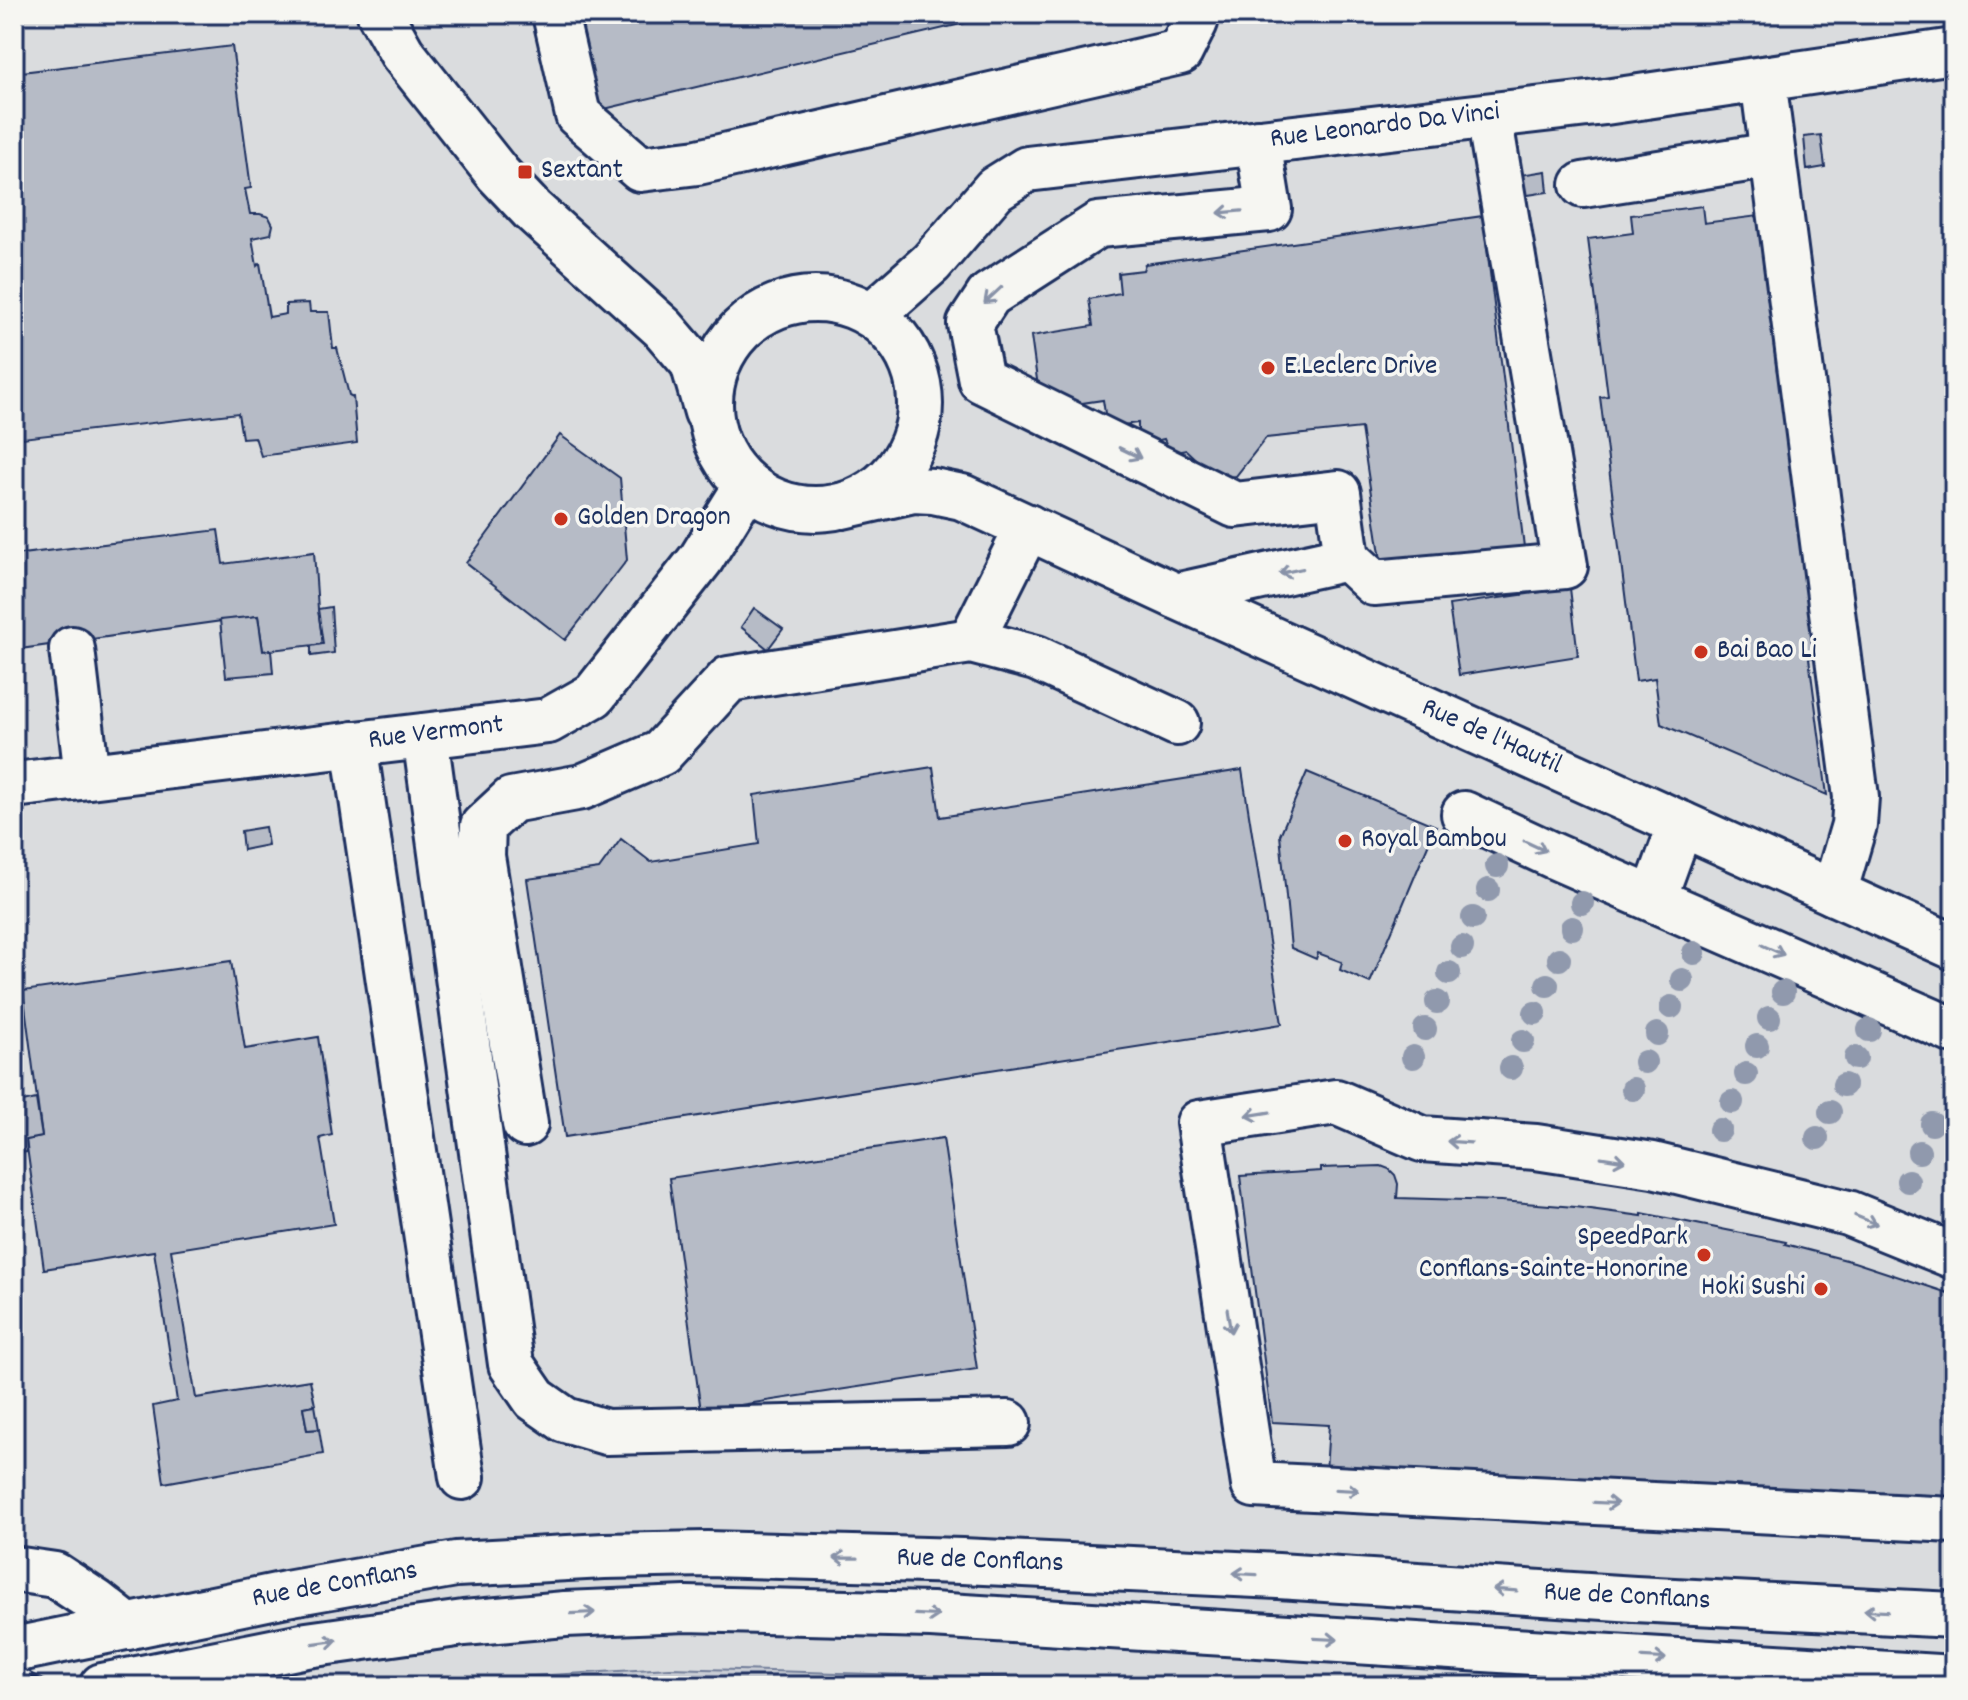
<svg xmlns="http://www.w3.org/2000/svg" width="1968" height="1700" viewBox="0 0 1968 1700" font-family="Dekko,sans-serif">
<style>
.built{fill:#dadcde}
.green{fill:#caced5;stroke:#727e9a;stroke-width:2}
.building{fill:#b6bbc6;stroke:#1b2f5e;stroke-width:2}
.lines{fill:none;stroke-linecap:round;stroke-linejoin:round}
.minor-casing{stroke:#1b2f5e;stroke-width:50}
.major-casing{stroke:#1b2f5e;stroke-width:50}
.minor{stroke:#f6f6f2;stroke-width:44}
.major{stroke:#f6f6f2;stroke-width:44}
.rail-casing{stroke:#1b2f5e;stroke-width:9}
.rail{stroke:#f6f6f2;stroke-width:6;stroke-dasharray:18;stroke-linecap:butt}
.tree{fill:#9099ad}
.oneway{stroke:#8892a8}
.poi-dot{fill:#c8321e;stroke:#f6f6f2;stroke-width:3}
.labels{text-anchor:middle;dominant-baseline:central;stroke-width:7;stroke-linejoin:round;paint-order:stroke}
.street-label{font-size:28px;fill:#1b2f5e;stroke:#f6f6f2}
.poi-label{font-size:28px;fill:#1b2f5e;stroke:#f6f6f2;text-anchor:start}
</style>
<rect width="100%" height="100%" fill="#e9eae9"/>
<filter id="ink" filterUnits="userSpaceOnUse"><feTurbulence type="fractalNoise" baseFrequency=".0125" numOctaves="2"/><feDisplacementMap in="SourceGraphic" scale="16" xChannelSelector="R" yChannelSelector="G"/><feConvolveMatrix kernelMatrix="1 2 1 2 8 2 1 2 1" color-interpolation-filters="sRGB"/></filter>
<g filter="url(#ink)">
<polygon class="built" points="14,14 1954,14 1954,1686 1232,1686 1178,1683 670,1668 360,1686 226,1686 50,1559 14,1550"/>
<polygon class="green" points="670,1668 1178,1683 1232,1686 360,1686"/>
<g class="building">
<polygon points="578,14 1003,14 600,110"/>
<polygon points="232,46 251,188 245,189 250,214 260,214 269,217 273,225 271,234 252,238 257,266 260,263 269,317 286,314 286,304 309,303 310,312 329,312 333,348 337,348 349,395 353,397 357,443 261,456 255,437 242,438 238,413 14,439 14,73"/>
<polygon points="1821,135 1825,167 1807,170 1804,137"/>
<polygon points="1546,171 1548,192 1521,196 1520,175"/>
<polygon points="1702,206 1704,223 1758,216 1777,372 1786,374 1823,656 1809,658 1827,795 1661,724 1655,678 1636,681 1600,397 1608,396 1588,239 1633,233 1631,215"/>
<polygon points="1483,216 1524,547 1382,567 1361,428 1266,438 1236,476 1216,478 1186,450 1170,453 1164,439 1138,445 1138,423 1107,427 1103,400 1041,409 1031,336 1093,326 1089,299 1120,293 1118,273 1143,270 1145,264"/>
<polygon points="560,435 620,478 627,560 565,640 466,563"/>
<polygon points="218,530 223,564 314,552 318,609 323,644 263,651 258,616 20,649 14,605 14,555"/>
<polygon points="1570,588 1578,656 1459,675 1449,605"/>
<polygon points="331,607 334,653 311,656 311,646 323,644 318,609"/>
<polygon points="754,608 783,629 768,649 741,627"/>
<polygon points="258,616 263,651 271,650 273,673 226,677 220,620"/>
<polygon points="933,767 940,817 1242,770 1282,1024 565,1137 527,879 599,869 621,839 651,862 759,844 754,795"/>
<polygon points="1307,772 1436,826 1370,983 1340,970 1342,962 1318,953 1316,959 1291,948 1280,835"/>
<polygon points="265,827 268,845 243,850 241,831"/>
<polygon points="231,961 245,1049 318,1037 332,1135 320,1138 334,1224 171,1250 196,1398 310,1380 315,1405 303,1407 307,1430 319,1429 323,1454 164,1483 153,1406 177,1401 154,1251 44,1269 26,1140 42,1137 23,991"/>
<polygon points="36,1099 42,1137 26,1140 27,1152 18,1153 14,1104"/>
<polygon points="943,1138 977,1369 701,1411 669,1178"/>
<polygon points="1381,1166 1389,1169 1395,1175 1398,1184 1397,1198 1501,1201 1575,1207 1642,1216 1642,1213 1786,1242 1785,1244 1854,1262 1954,1295 1954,1507 1326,1471 1329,1425 1272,1422 1240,1176 1321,1171 1321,1168"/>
<polygon points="315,1405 319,1429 307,1430 303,1407"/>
</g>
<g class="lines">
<defs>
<g id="minor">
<polyline points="380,14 402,53 498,174 532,210 663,328 693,363 707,412"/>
<polyline points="555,14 578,115 640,169 698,162 1180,52 1195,22 1193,14"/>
<polyline points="1763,79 1856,797 1854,825 1834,893"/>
<polyline points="1583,185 1773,155"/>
<circle cx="815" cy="404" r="105"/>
<polyline points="872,315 931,263 995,189 1027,169 1605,102 1954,51"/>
<polyline points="842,506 913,490 933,491 962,497 1176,596 1954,947"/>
<polyline points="1347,558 1374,583 1565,566 1489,116"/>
<polyline points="1176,596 1347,558 1338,493 1235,505 981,380 970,324 989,295 1098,225 1269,209 1258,142"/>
<polyline points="971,641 1028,527"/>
<polyline points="72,649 87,776"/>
<polyline points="425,736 511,1364 535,1399 565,1420 606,1432 1008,1423"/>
<polyline points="354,744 462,1477"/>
<polyline points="14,785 548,721 594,695 701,559 747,485"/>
<polyline points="1464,814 1554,856 1954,1031"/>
<polyline points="1654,898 1681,824"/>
<polyline points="525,1124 482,856 483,826 511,800 582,787 661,753 729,679 971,641 1036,658 1177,723"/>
<polyline points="1954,1256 1848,1213 1653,1165 1536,1147 1422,1139 1336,1102 1199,1123 1254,1485 1954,1520"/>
<polyline points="14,1569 55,1575 96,1602 128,1627"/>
</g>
<g id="major">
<polyline points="14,1650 286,1594 456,1564 604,1556 707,1554 962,1561 1278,1576 1635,1599 1954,1615"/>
<polyline points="102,1686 307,1645 464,1623 565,1614 686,1609 931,1615 1954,1678"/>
</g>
</defs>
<use href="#minor" class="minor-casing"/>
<use href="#major" class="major-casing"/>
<use href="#minor" class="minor"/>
<use href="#major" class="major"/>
<defs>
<polyline id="rail" points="14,1668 46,1686"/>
</defs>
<use href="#rail" class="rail-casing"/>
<use href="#rail" class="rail"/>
</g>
<g class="tree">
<circle cx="1497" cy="866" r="12"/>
<circle cx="1488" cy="890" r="12"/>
<circle cx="1582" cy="903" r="12"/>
<circle cx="1473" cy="918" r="12"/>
<circle cx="1572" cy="928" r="12"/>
<circle cx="1462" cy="947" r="12"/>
<circle cx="1694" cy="953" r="12"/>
<circle cx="1559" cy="959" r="12"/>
<circle cx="1449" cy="973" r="12"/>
<circle cx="1682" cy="980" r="12"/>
<circle cx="1547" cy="985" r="12"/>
<circle cx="1783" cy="992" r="12"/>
<circle cx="1437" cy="1002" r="12"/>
<circle cx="1671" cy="1007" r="12"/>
<circle cx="1535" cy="1013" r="12"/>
<circle cx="1769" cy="1018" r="12"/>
<circle cx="1425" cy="1029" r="12"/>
<circle cx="1869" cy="1030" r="12"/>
<circle cx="1657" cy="1034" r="12"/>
<circle cx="1523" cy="1041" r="12"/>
<circle cx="1757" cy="1046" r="12"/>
<circle cx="1413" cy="1057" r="12"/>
<circle cx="1856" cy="1058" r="12"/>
<circle cx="1645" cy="1062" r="12"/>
<circle cx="1511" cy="1068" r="12"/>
<circle cx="1746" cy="1074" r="12"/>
<circle cx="1844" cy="1085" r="12"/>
<circle cx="1633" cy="1089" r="12"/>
<circle cx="1732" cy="1102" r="12"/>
<circle cx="1830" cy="1112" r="12"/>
<circle cx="1932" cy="1124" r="12"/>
<circle cx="1720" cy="1130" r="12"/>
<circle cx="1817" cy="1138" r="12"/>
<circle cx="1919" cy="1152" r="12"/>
<circle cx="1908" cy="1181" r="12"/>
</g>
<defs><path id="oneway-shaft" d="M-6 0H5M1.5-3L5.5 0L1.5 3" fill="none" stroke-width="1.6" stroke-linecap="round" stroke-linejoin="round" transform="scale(2)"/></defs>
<g class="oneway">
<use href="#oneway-shaft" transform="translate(1230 212) rotate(175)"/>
<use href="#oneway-shaft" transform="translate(993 295) rotate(137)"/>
<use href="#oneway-shaft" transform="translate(1130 453) rotate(26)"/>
<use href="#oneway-shaft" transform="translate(1291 571) rotate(168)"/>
<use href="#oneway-shaft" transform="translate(1535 846) rotate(25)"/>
<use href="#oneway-shaft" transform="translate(1773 950) rotate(24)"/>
<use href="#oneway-shaft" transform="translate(1258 1114) rotate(171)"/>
<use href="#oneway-shaft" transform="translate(1459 1142) rotate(-176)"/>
<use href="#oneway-shaft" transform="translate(1613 1159) rotate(9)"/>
<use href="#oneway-shaft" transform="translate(1866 1220) rotate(22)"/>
<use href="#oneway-shaft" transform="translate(1229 1321) rotate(81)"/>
<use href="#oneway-shaft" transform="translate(1347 1490) rotate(3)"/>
<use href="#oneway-shaft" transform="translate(1606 1503) rotate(3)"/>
<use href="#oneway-shaft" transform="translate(846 1558) rotate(-179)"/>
<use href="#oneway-shaft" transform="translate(1245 1574) rotate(-177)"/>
<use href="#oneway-shaft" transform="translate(1505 1590) rotate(-176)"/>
<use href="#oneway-shaft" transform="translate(1876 1611) rotate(-177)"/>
<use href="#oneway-shaft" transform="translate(583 1613) rotate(-3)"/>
<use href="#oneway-shaft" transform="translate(927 1615) rotate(3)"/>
<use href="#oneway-shaft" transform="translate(1326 1639) rotate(3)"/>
<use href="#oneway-shaft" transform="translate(325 1642) rotate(-8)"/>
<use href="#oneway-shaft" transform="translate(1654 1658) rotate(3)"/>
</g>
</g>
<g class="poi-dot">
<rect x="517" y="164" width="16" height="16" rx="4"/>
<circle cx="1268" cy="368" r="8"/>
<circle cx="561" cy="519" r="8"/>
<circle cx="1701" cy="652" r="8"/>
<circle cx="1345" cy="841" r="8"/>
<circle cx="1704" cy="1255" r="8"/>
<circle cx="1821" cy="1289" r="8"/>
</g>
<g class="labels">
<g class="street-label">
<text transform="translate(1385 127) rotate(-7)">Rue Leonardo Da Vinci</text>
<text transform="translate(436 734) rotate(-7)">Rue Vermont</text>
<text transform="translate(1491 738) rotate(24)">Rue de l'Hautil</text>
<text transform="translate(980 1562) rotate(2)">Rue de Conflans</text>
<text transform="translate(335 1586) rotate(-10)">Rue de Conflans</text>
<text transform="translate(1627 1598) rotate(3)">Rue de Conflans</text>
</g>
<g class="poi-label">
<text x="541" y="172">Sextant</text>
<text x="1284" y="368">E.Leclerc Drive</text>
<text x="577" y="519">Golden Dragon</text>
<text x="1717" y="652">Bai Bao Li</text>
<text x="1361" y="841">Royal Bambou</text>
<text x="1688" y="1239" text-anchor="end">SpeedPark<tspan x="1688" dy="32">Conflans-Sainte-Honorine</tspan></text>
<text x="1805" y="1289" text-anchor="end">Hoki Sushi</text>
</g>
</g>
<rect width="1968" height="1700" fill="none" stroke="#f6f6f2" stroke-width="48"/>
<rect x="24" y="24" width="1920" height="1652" fill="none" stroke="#1b2f5e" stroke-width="3" filter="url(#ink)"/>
</svg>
